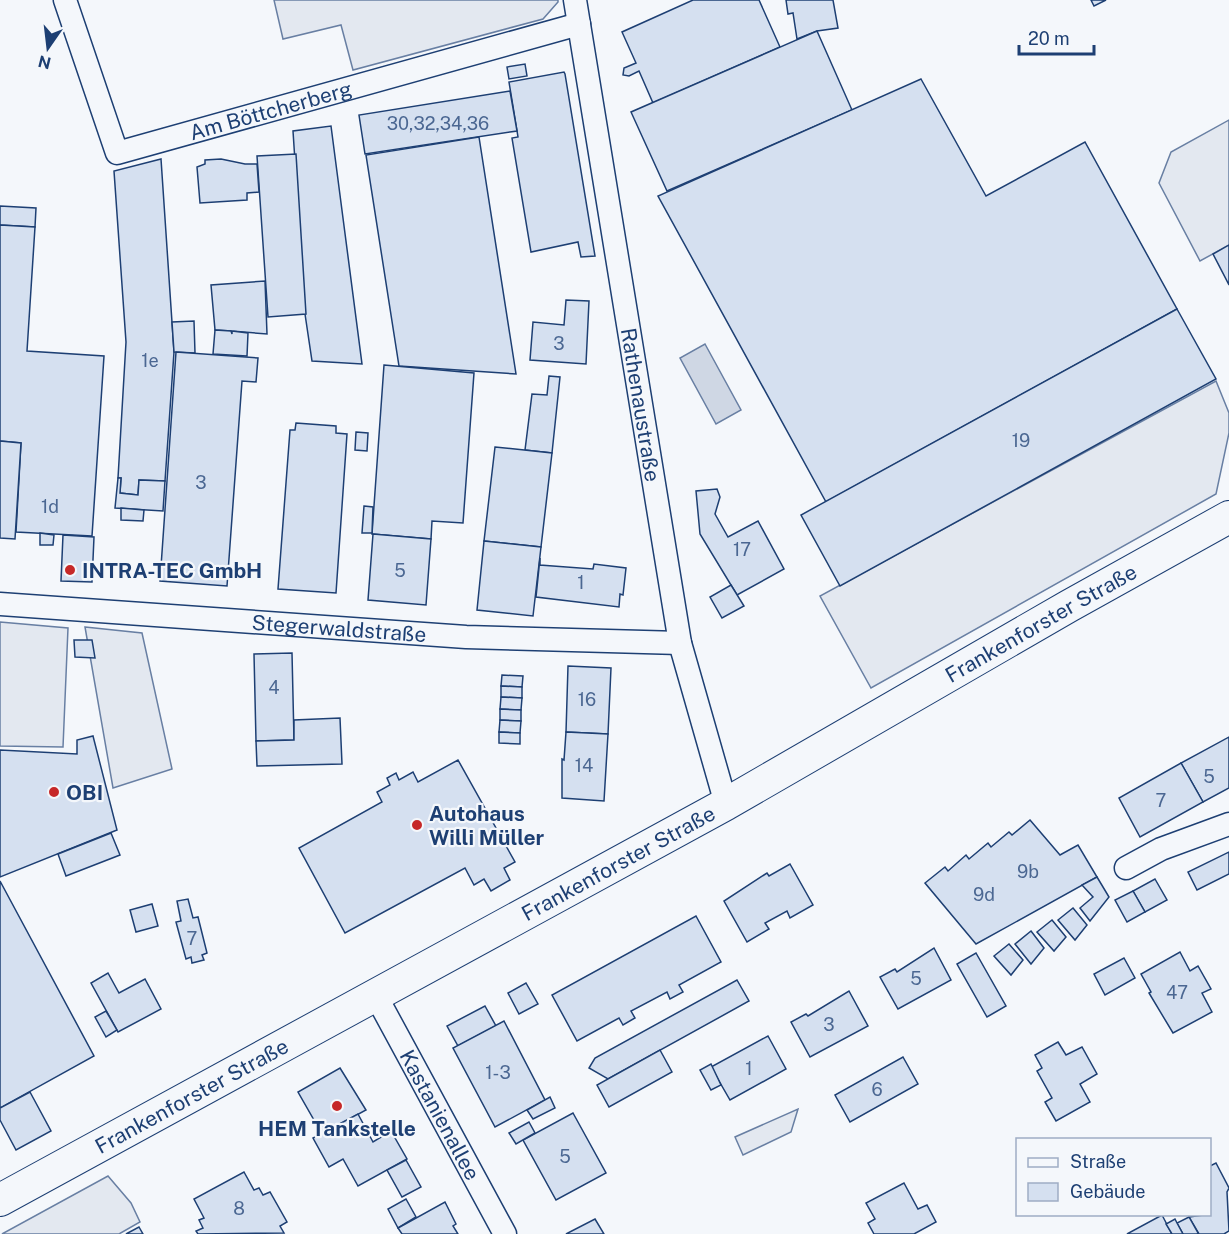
<svg xmlns="http://www.w3.org/2000/svg" width="1229" height="1234" viewBox="0 0 1229 1234" font-family="'Public Sans',sans-serif">
<style>
.parking{fill:#e3e8f0;stroke:#687fa3;stroke-width:1.5}
.water{fill:#cfd7e4;stroke:#687fa3;stroke-width:1.5}
.building{fill:#d5e0f0;stroke:#1d3f73;stroke-width:1.5}
.lines{fill:none;stroke-linecap:round;stroke-linejoin:round}
.minor-casing{stroke:#1d3f73;stroke-width:25}
.secondary-casing{stroke:#1d3f73;stroke-width:34}
.minor{stroke:#f4f7fb;stroke-width:22}
.secondary{stroke:#f4f7fb;stroke-width:32}
.poi-dot{fill:#c62828;stroke:#f4f7fb;stroke-width:2}
.labels{text-anchor:middle;dominant-baseline:central;stroke-width:4.5;stroke-linejoin:round;paint-order:stroke}
.number-label{font-size:18px;fill:#4b6792}
.street-label{font-size:21px;fill:#1d3f73;stroke:#f4f7fb}
.poi-label{font-size:21px;font-weight:bold;fill:#1d3f73;stroke:#f4f7fb;text-anchor:start}
</style>
<rect width="100%" height="100%" fill="#f4f7fb"/>
<g class="parking">
<polygon points="274,0 558,0 558,2 543,19 353,70 341,25 283,39"/>
<polygon points="1229,120 1229,245 1200,261 1159,183 1171,152"/>
<polygon points="1216,381 1229,413 1229,433 1216,494 871,688 820,596"/>
<polygon points="0,622 68,628 63,747 0,746"/>
<polygon points="85,627 142,633 172,769 113,788"/>
<polygon points="798,1109 791,1132 743,1155 735,1137"/>
<polygon points="108,1176 131,1203 140,1222 119,1234 2,1234"/>
</g>
<polygon class="water" points="705,344 741,410 716,424 680,358"/>
<g class="building">
<polygon points="693,0 759,0 780,47 653,103 639,71 629,76 623,75 624,68 636,63 622,32"/>
<polygon points="786,0 833,0 838,28 817,31 797,39 793,13 788,14"/>
<polygon points="1091,0 1106,0 1094,6"/>
<polygon points="817,31 852,110 667,191 631,112"/>
<polygon points="525,64 527,76 509,79 507,67"/>
<polygon points="564,72 565,74 595,256 581,257 578,242 531,252 512,138 518,137 509,82"/>
<polygon points="921,79 986,196 1085,142 1177,309 826,502 658,196"/>
<polygon points="510,91 517,131 365,154 359,115"/>
<polygon points="331,126 362,364 312,361 305,314 293,131"/>
<polygon points="479,137 516,374 399,366 366,155"/>
<polygon points="296,154 306,314 268,317 257,156"/>
<polygon points="161,159 174,352 165,481 139,480 138,495 120,493 121,478 118,478 126,342 114,171"/>
<polygon points="221,159 245,164 257,164 259,192 247,193 247,200 200,203 197,167 205,164 205,160"/>
<polygon points="0,206 36,208 35,227 0,225"/>
<polygon points="0,225 35,227 27,351 104,356 92,536 16,532 21,443 0,441"/>
<polygon points="1229,245 1229,285 1213,254"/>
<polygon points="265,281 267,334 232,331 232,334 231,331 215,330 211,285"/>
<polygon points="566,300 589,301 586,364 530,360 533,322 564,325"/>
<polygon points="1177,309 1216,379 840,586 801,515"/>
<polygon points="194,321 195,353 174,352 172,322"/>
<polygon points="215,330 231,331 232,334 232,331 248,333 247,356 213,354"/>
<polygon points="176,352 258,358 256,382 242,381 227,586 160,581"/>
<polygon points="384,365 474,373 463,523 432,521 431,539 372,534"/>
<polygon points="549,376 560,377 552,453 525,450 532,394 547,395"/>
<polygon points="296,423 336,426 336,433 347,434 336,593 278,589 290,430 295,430"/>
<polygon points="356,432 368,433 367,451 355,450"/>
<polygon points="0,441 21,443 15,539 0,538"/>
<polygon points="495,447 552,453 541,547 484,541"/>
<polygon points="118,478 121,478 120,493 138,495 139,480 165,481 163,511 115,508"/>
<polygon points="717,489 720,497 715,514 728,537 758,521 784,569 737,595 700,534 696,491"/>
<polygon points="364,506 373,507 372,533 362,533"/>
<polygon points="121,508 144,510 143,521 121,520"/>
<polygon points="40,533 54,535 53,545 40,545"/>
<polygon points="373,534 431,539 426,605 368,600"/>
<polygon points="63,535 94,537 92,582 61,581"/>
<polygon points="484,541 541,547 533,616 477,610"/>
<polygon points="540,558 540,565 553,566 593,569 594,564 626,568 623,595 620,594 619,607 536,597"/>
<polygon points="731,585 744,606 722,618 710,597"/>
<polygon points="74,640 92,640 95,658 75,657"/>
<polygon points="292,653 294,740 256,741 254,654"/>
<polygon points="568,666 611,668 608,734 566,732"/>
<polygon points="502,675 523,676 522,687 501,686"/>
<polygon points="501,686 522,687 522,698 501,697"/>
<polygon points="501,697 522,698 521,710 500,709"/>
<polygon points="500,709 521,710 521,721 500,720"/>
<polygon points="340,718 342,764 257,766 256,741 294,740 294,720"/>
<polygon points="500,720 521,721 520,733 499,732"/>
<polygon points="499,732 520,733 520,744 499,743"/>
<polygon points="566,732 608,734 604,801 562,798 562,759 564,760"/>
<polygon points="93,736 117,830 0,877 0,750 77,754 77,740"/>
<polygon points="1229,737 1229,788 1203,802 1181,763"/>
<polygon points="458,760 515,862 504,868 510,880 491,891 484,879 474,885 465,868 345,933 299,848 382,802 377,792 390,785 387,778 396,773 399,780 413,772 418,782"/>
<polygon points="1181,763 1203,802 1140,837 1119,798"/>
<polygon points="1030,820 1060,855 1078,845 1097,877 976,944 925,883 945,867 948,871 966,855 969,859 988,843 991,847 1009,832 1012,835"/>
<polygon points="111,833 120,855 66,876 58,854"/>
<polygon points="1229,852 1229,874 1197,890 1188,872"/>
<polygon points="790,864 813,905 790,918 787,911 765,923 769,929 747,942 724,901 767,873 769,876"/>
<polygon points="1097,877 1109,897 1090,921 1080,908 1093,897 1082,885"/>
<polygon points="1155,879 1167,900 1145,912 1133,891"/>
<polygon points="0,881 94,1056 0,1108"/>
<polygon points="1133,891 1145,912 1127,922 1115,900"/>
<polygon points="188,899 193,918 198,917 207,953 202,955 204,960 192,963 191,957 186,959 176,922 181,921 177,901"/>
<polygon points="152,904 158,926 136,932 130,910"/>
<polygon points="1073,908 1087,925 1075,940 1058,920"/>
<polygon points="696,916 721,962 679,985 683,992 670,999 667,992 631,1011 635,1018 623,1025 619,1018 577,1041 552,995"/>
<polygon points="1052,920 1066,937 1054,951 1037,932"/>
<polygon points="1031,931 1044,948 1031,964 1015,944"/>
<polygon points="1009,944 1023,960 1011,975 994,956"/>
<polygon points="934,948 951,980 898,1009 880,977 895,969 897,972"/>
<polygon points="1180,952 1190,971 1198,966 1211,989 1202,993 1212,1012 1173,1033 1149,993 1151,992 1141,974"/>
<polygon points="976,953 1006,1006 987,1017 957,964"/>
<polygon points="1124,958 1135,978 1105,995 1094,974"/>
<polygon points="108,973 119,993 145,979 161,1009 118,1032 91,983"/>
<polygon points="737,980 749,1001 608,1079 589,1068 595,1058"/>
<polygon points="526,983 538,1004 519,1014 508,993"/>
<polygon points="849,991 868,1026 810,1057 791,1022 806,1014 808,1016"/>
<polygon points="485,1006 496,1026 458,1046 447,1026"/>
<polygon points="106,1011 117,1030 106,1037 95,1017"/>
<polygon points="504,1021 545,1100 495,1127 453,1048"/>
<polygon points="768,1036 786,1069 730,1100 711,1067"/>
<polygon points="1058,1042 1066,1055 1082,1047 1097,1074 1080,1084 1090,1102 1056,1121 1045,1102 1052,1098 1037,1071 1042,1068 1035,1055"/>
<polygon points="660,1050 672,1072 609,1107 597,1085"/>
<polygon points="903,1057 918,1084 850,1122 835,1095"/>
<polygon points="711,1064 721,1085 711,1090 700,1070"/>
<polygon points="340,1068 366,1110 322,1134 298,1092"/>
<polygon points="30,1092 51,1131 16,1150 0,1120 0,1108"/>
<polygon points="550,1097 555,1108 533,1119 527,1110"/>
<polygon points="573,1113 606,1173 556,1200 523,1140"/>
<polygon points="358,1114 373,1142 391,1131 407,1159 358,1186 343,1159 329,1167 313,1138"/>
<polygon points="529,1122 535,1133 516,1144 509,1133"/>
<polygon points="406,1160 421,1187 402,1197 387,1170"/>
<polygon points="1216,1163 1229,1188 1227,1192 1229,1231 1224,1234 1199,1234 1189,1217 1210,1214 1210,1166"/>
<polygon points="244,1172 254,1190 259,1188 263,1195 270,1192 287,1222 280,1226 284,1233 198,1234 196,1231 203,1228 199,1220 204,1218 194,1199"/>
<polygon points="904,1183 918,1209 927,1205 936,1222 914,1234 874,1234 868,1223 875,1219 866,1203"/>
<polygon points="406,1199 416,1217 398,1228 388,1209"/>
<polygon points="445,1202 456,1224 453,1226 458,1234 402,1234 398,1228"/>
<polygon points="1162,1215 1172,1234 1127,1234"/>
<polygon points="1189,1217 1198,1233 1197,1234 1183,1234 1177,1223"/>
<polygon points="595,1219 604,1234 566,1234"/>
<polygon points="1175,1219 1177,1223 1183,1234 1172,1234 1166,1224"/>
<polygon points="139,1227 143,1234 126,1234"/>
</g>
<g class="lines">
<defs>
<g id="minor">
<path id="s1" d="M65,0L117,153L579,24"/>
<path id="s2" d="M575,0L680,643L726,804"/>
<path id="s3" d="M0,604L466,637L680,643"/>
<polyline points="1126,868 1161,849 1229,824"/>
<path id="s4" d="M376,996L505,1234"/>
</g>
<g id="secondary">
<path id="s5" d="M0,1200L726,804L1069,606L1229,517"/>
</g>
</defs>
<use href="#minor" class="minor-casing"/>
<use href="#secondary" class="secondary-casing"/>
<use href="#minor" class="minor"/>
<use href="#secondary" class="secondary"/>
</g>
<g class="poi-dot">
<circle cx="70" cy="570" r="6"/>
<circle cx="54" cy="792" r="6"/>
<circle cx="417" cy="825" r="6"/>
<circle cx="337" cy="1106" r="6"/>
</g>
<g class="labels">
<g class="number-label">
<text x="438" y="123">30,32,34,36</text>
<text x="559" y="343">3</text>
<text x="150" y="360">1e</text>
<text x="1021" y="440">19</text>
<text x="201" y="482">3</text>
<text x="50" y="506">1d</text>
<text x="742" y="549">17</text>
<text x="400" y="570">5</text>
<text x="581" y="582">1</text>
<text x="274" y="687">4</text>
<text x="587" y="699">16</text>
<text x="584" y="765">14</text>
<text x="1209" y="776">5</text>
<text x="1161" y="800">7</text>
<text x="1028" y="871">9b</text>
<text x="984" y="894">9d</text>
<text x="192" y="938">7</text>
<text x="916" y="978">5</text>
<text x="1177" y="992">47</text>
<text x="829" y="1024">3</text>
<text x="749" y="1068">1</text>
<text x="498" y="1072">1-3</text>
<text x="877" y="1089">6</text>
<text x="565" y="1156">5</text>
<text x="239" y="1208">8</text>
</g>
<g class="street-label">
<text stroke="none"><textPath href="#s1" startOffset="321">Am Böttcherberg</textPath></text>
<text stroke="none"><textPath href="#s2" startOffset="410">Rathenaustraße</textPath></text>
<text stroke="none"><textPath href="#s5" startOffset="1190">Frankenforster Straße</textPath></text>
<text stroke="none"><textPath href="#s3" startOffset="340">Stegerwaldstraße</textPath></text>
<text stroke="none"><textPath href="#s5" startOffset="704">Frankenforster Straße</textPath></text>
<text stroke="none"><textPath href="#s5" startOffset="218">Frankenforster Straße</textPath></text>
<text stroke="none"><textPath href="#s4" startOffset="135">Kastanienallee</textPath></text>
</g>
<g class="poi-label">
<text x="82" y="570">INTRA-TEC GmbH</text>
<text x="66" y="792">OBI</text>
<text x="429" y="813">Autohaus<tspan x="429" dy="24">Willi Müller</tspan></text>
<text x="337" y="1128" text-anchor="middle">HEM Tankstelle</text>
</g>
</g>
<rect x="1016" y="1138" width="195" height="78" fill="#f4f7fb" stroke="#9eadc5" stroke-width="1.5"/>
<rect x="1028" y="1158" width="30" height="9" fill="#f4f7fb" stroke="#9eadc5" stroke-width="1.5"/>
<text x="1070" y="1168" font-size="18" fill="#1d3f73">Straße</text>
<rect x="1028" y="1183" width="30" height="18" fill="#d5e0f0" stroke="#9eadc5" stroke-width="1.5"/>
<text x="1070" y="1198" font-size="18" fill="#1d3f73">Gebäude</text>
<g transform="translate(48 48) rotate(194)" stroke="#f4f7fb" stroke-width="4.5" paint-order="stroke">
<path d="M0-4.5L10 22L0 15L-10 22Z" fill="#1d3f73"/>
<text y="-9" font-size="16" font-weight="bold" text-anchor="middle" fill="#1d3f73">N</text>
</g>
<path d="M1019 45v9h75v-9" fill="none" stroke="#1d3f73" stroke-width="3"/>
<text x="1028" y="45" font-size="18" fill="#1d3f73" stroke="#f4f7fb" stroke-width="4.5" paint-order="stroke">20 m</text>
</svg>
